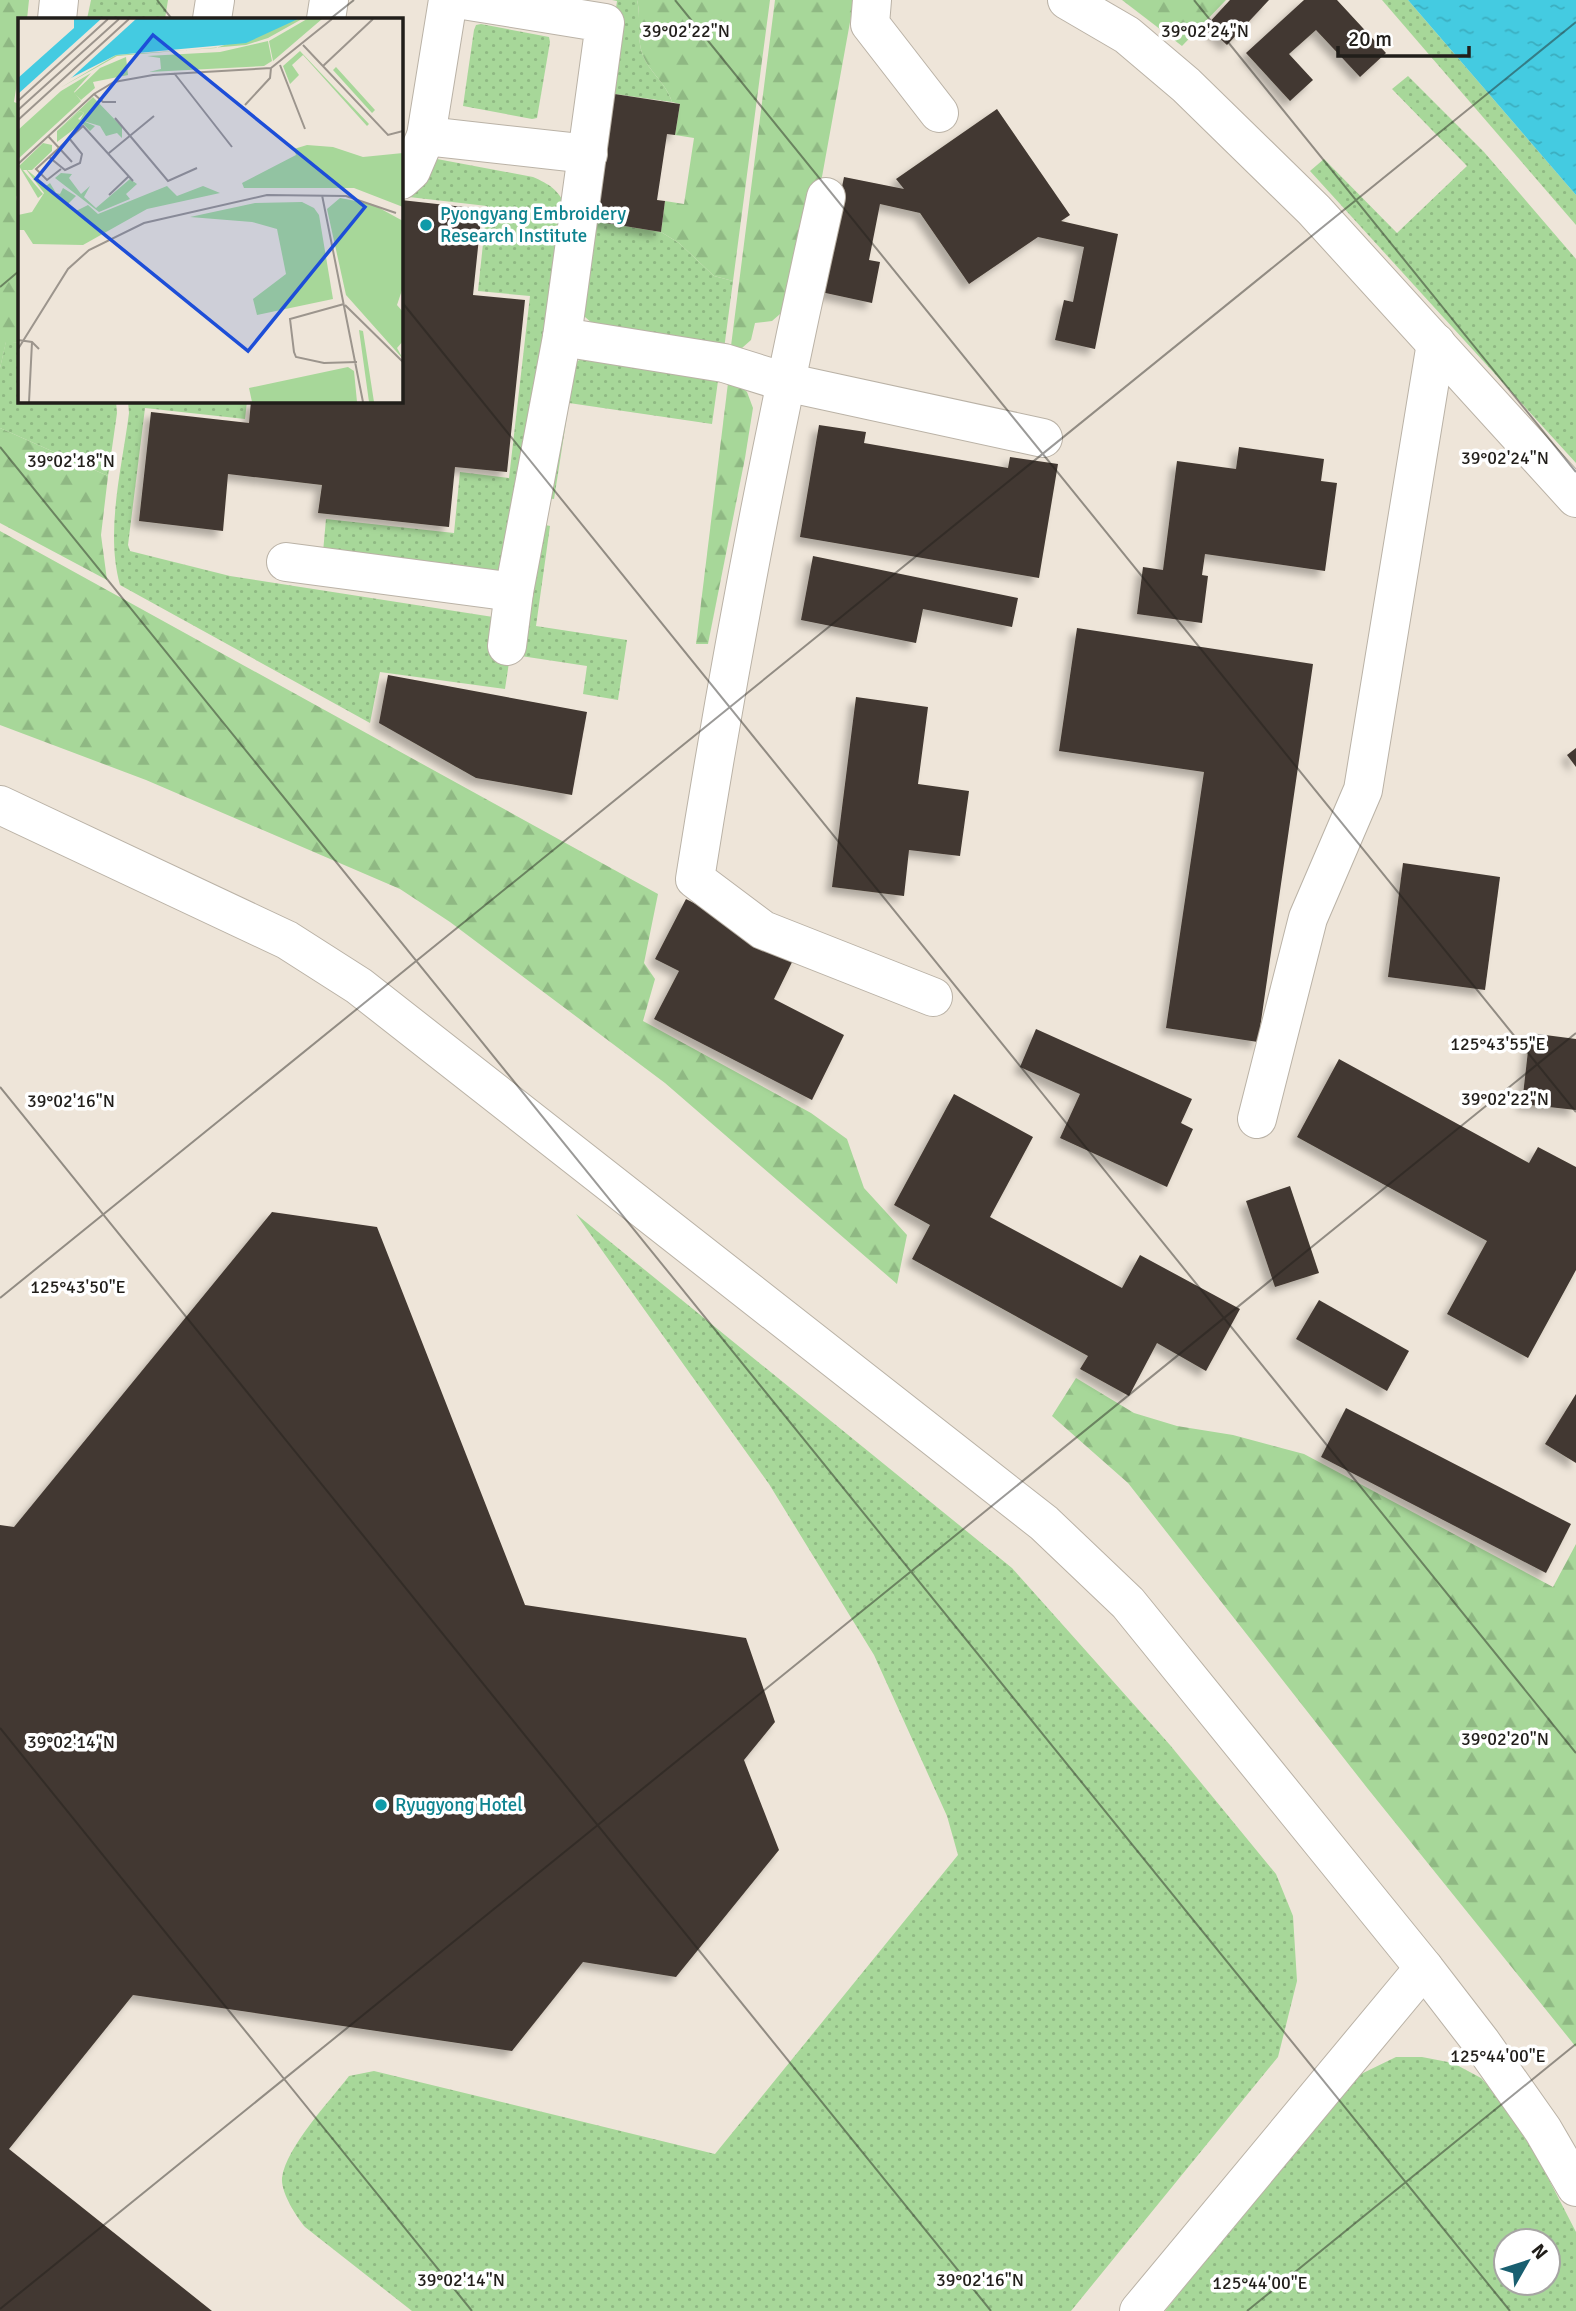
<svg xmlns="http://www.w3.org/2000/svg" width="1576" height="2311" viewBox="0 0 1576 2311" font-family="Signika,sans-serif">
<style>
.grass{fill:url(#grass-dots);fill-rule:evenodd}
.forest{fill:url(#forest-firs)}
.water{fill:url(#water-ripples)}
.building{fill:#433931;filter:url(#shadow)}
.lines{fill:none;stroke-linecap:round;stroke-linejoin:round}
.minor-casing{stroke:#bab2a6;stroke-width:40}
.minor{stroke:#fff;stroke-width:38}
.ticks{fill:none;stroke:#211e1a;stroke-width:2;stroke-opacity:0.45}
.culture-dot{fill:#0f9aa8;stroke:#fff;stroke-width:2.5}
.labels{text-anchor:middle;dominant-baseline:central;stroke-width:7;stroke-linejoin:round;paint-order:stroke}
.culture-label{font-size:19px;fill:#0d838f;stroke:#fff;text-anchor:start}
.inset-road{fill:none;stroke:#9c958d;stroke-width:2}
.view{fill:#1d4ed8;fill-opacity:0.15;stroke:#1d4ed8;stroke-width:3.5}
.inset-edge{fill:none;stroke:#211e1a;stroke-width:3.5}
.ticks-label{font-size:18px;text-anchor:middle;fill:#211e1a;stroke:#fff;stroke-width:7;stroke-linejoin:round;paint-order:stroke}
</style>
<defs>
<pattern id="grass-dots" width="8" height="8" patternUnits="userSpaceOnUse" patternTransform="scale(1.75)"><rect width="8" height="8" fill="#a7d799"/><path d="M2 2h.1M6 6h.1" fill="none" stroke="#8fb883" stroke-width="1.8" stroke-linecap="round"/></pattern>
<pattern id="forest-firs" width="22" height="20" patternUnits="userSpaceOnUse" patternTransform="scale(1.75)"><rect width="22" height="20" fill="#a7d799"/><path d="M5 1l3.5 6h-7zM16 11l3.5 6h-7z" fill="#8fb883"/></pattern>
<pattern id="water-ripples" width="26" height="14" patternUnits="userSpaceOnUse" patternTransform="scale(1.75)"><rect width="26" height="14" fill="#44cbe1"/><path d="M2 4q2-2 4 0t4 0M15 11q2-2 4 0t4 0" fill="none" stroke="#3baec0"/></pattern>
<filter id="shadow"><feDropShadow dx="-6" dy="6" stdDeviation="3.5" flood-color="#0004"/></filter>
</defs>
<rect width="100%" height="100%" fill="#eee5d9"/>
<g class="grass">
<polygon points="91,0 168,0 165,19 87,19"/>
<path d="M612,0H637C642,20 635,40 645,60C653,75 667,85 672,102L608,93L606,85L617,1Z"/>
<polygon points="1382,0 1408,0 1576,195 1576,225"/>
<polygon points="481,24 549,37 550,42 537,118 532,119 463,106 474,30 476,25"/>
<polygon points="1408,76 1484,152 1576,259 1576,463 1310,171 1324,159 1397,233 1467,166 1392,89"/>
<path d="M437,159L533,177C549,184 559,190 566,207L503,576L323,552L326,519L454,533L460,472L509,478L530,296L478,291L487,206L409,197Z"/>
<polygon points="588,220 661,232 679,243 714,276 733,281 724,349 594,325 584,316"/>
<polygon points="6,341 19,343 19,401 116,401 117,413 108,476 0,428 0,368"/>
<polygon points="582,359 718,381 712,424 569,403 554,499 545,498 575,362"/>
<path d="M128,401H247L245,419L145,408L128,545L130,551L230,576L506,619L514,629L505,689L380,672L370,723L120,585C105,531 122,468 129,413Z"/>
<polygon points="541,524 550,526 536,626 627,640 618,700 583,694 587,666 521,656"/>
<path d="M576,1214L1012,1568L1170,1745L1276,1874L1293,1916L1297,1981L1278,2057L1071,2311H412L305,2227C296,2216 281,2193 282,2178C286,2147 330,2101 349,2076L374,2071L715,2154L958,1855L947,1816L874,1655L769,1484Z"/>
<path d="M1396,2057H1422L1453,2063L1481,2078L1500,2098L1529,2141L1576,2232V2311H1165L1331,2105L1359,2075ZM1506,2241H1548V2283H1506Z"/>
</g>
<g class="forest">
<polygon points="0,0 29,0 27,19 19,19 19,69 14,102 19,104 19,193 16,197 19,210 19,343 6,342 0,368"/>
<path d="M637,0H770L733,281L714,276L679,243L661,232L665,201L684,204L694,138L675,135L680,104L672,102C667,85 653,75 645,60C635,40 642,20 637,0Z"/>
<polygon points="775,0 854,0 810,243 787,308 772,321 755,323 751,340 742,348 731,346"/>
<polygon points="1122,0 1226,0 1182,46"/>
<polygon points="728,383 741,386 747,392 753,408 745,458 708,644 696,644"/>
<polygon points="0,428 108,476 101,535 107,580 0,523"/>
<polygon points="0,531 658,894 644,963 655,979 643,1021 811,1113 847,1139 864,1188 907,1235 897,1284 665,1083 450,922 400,889 146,780 0,725"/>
<polygon points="1076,1378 1134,1413 1177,1426 1233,1435 1304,1454 1553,1587 1576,1544 1576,2047 1368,1789 1128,1483 1052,1416"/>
</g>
<polygon class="water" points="1408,0 1576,0 1576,195"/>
<g class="building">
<polygon points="1230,0 1269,0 1227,45 1206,26"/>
<polygon points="1304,0 1337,0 1386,53 1360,77 1316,30 1289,54 1313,80 1290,101 1246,53"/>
<polygon points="608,93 680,104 675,135 667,134 657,200 665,201 661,232 588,220"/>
<polygon points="997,109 1070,215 1061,221 1118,234 1095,349 1055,340 1064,300 1073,302 1084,247 1038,237 969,284 920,213 880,204 869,260 880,262 872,303 821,292 844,177 904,189 896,179"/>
<polygon points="401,200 482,209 473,295 525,300 507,472 455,467 449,527 318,513 322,485 228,474 223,531 139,521 151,412 249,423 251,401 401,401"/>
<polygon points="819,425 866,432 864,443 1008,468 1010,457 1058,464 1039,578 800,537"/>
<polygon points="1239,447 1324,459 1321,481 1337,483 1325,571 1205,554 1202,575 1208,576 1202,623 1137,614 1143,567 1163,570 1177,461 1236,469"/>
<polygon points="813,556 1018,598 1012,627 923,609 916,643 801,620"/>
<polygon points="1077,628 1313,664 1258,1042 1166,1028 1204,772 1059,751"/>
<polygon points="388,675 587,712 572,795 476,778 379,723"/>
<polygon points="856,697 928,707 918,784 969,791 960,856 909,850 904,896 832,887"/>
<polygon points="1576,748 1576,767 1567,755"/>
<polygon points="1403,863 1500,877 1485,990 1388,977"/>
<polygon points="686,899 796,954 774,999 844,1035 812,1100 654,1019 679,971 655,959"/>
<polygon points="1036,1029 1192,1099 1181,1123 1193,1129 1167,1187 1060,1138 1080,1094 1020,1067"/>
<polygon points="1530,1033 1576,1039 1576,1110 1522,1104"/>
<polygon points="1339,1059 1529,1163 1538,1147 1576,1167 1576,1270 1528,1358 1447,1314 1487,1241 1297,1137"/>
<polygon points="954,1094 1033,1137 990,1217 1122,1288 1140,1255 1240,1309 1206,1371 1157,1343 1129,1396 1080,1369 1088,1356 912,1259 930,1225 894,1205"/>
<polygon points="1290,1186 1319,1273 1275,1287 1246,1201"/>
<polygon points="272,1212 377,1227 525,1605 746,1638 775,1722 744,1760 779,1850 676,1977 583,1962 512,2051 133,1995 9,2149 212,2311 0,2311 0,1525 14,1527"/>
<polygon points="1319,1300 1409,1351 1387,1391 1296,1339"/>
<polygon points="1576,1394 1576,1463 1545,1444"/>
<polygon points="1346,1408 1571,1524 1546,1573 1321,1457"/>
</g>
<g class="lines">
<defs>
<g id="minor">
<polyline points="463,0 605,23 562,337 514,592 507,646"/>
<polyline points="872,0 870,24 939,113"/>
<polyline points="1067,0 1127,35 1186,85 1314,210 1576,498"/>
<polyline points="57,19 59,0"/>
<polyline points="212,19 215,0"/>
<polyline points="326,19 329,0"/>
<polyline points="426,136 588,154"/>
<polyline points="401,180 411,171 426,136 448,0"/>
<path d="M826,197C775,423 731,651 695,879L763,930L933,997"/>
<polyline points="562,337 724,363 785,382 1043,438"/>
<polyline points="286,562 514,592"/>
<polyline points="0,805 287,940 359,986 1044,1523 1128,1603 1424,1968 1481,2042 1543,2130 1576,2187"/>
<polyline points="1257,1119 1308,918 1363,790 1436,343"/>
<polyline points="1139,2311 1424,1968"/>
</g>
</defs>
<use href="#minor" class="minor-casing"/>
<use href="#minor" class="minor"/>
</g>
<path class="ticks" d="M157,0L172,19M675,0L1576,1112M1194,0L1576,472M330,19L354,0M0,287L19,271M401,301L1576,1753M0,447L1510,2311M0,1087L991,2311M0,1298L1576,22M0,1728L472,2311M0,2309L1576,1033M1247,2311L1576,2044"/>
<g class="culture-dot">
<circle cx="426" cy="225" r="7"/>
<circle cx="381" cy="1805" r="7"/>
</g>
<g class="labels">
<g class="culture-label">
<text x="440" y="214">Pyongyang Embroidery<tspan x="440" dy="22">Research Institute</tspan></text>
<text x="395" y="1805">Ryugyong Hotel</text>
</g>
</g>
<g transform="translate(18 18)">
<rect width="385" height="385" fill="#eee5d9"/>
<path d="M280,1H284L250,20L228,27L99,38L42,70L98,37L198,30ZM289,1H304L255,43L251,23ZM250,23L254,43L246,48L131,54L143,51L142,40L129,38L202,34ZM282,33L351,106L349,108L285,37L274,47L281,57L272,66L265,48ZM318,49L357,92L354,95L315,52ZM62,93L66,95L60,101L77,108L72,113L64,105L39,124V113ZM25,125L34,127V133L14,152H5L25,176L20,180L1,148ZM43,155L54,156L51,160L63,176L72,168L66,179L78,190L112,161L119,166L108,176L112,181L81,194L37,160ZM322,180L354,186L385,203V269L379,287L385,294V323L379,330L385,341L328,277L309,191ZM237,185L284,184L296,190L301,197L315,281L239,297L235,281L268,256L259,211L234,204L172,199ZM330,349L336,353L339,384H234L231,370Z" fill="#a7d799"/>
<path d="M108,39L110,57L75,64L77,70L63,82L56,75L82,50ZM75,79L104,109V120L99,115L88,118L82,108L62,102L66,95L62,93L39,113ZM289,127L315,129L345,139L385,135V189L336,170H226L224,165L278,137L276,131ZM7,150L28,168L32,165L38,175L42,176L45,170L58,178L50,186L56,194L70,187L80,196L149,168L159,178L185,168L202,175L129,191L65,227L15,226L6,212H0V197L14,194L26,175ZM341,312L345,313L356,384H351Z" fill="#a7d799"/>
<path d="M73,55L56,74L63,83L0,141V112L43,73Z" fill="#a7d799"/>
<path d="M56,1H280L228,25L98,37L0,87V60L56,10Z" fill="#44cbe1"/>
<path d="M83,1H118L39,73L0,91V76Z" fill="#eee5d9"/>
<path class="inset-road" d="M285,27L370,117L385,113M262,47L287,111M305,48L355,1M156,55L214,129M76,76L85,84H98M0,83L90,1M227,87L252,60L253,50M0,92L101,1M97,100L150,163L179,150M0,102L111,1M30,118L54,144M91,135L136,98M31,139L47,152L62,145L64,136L51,120M0,146L76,76L96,64L135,57L253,50L314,1M43,151L29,162L18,151L65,108L115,163M91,177L111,158M304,177L345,384M326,286L272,301L276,334L278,339L306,345L339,344M327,287L385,344M0,322L14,324L21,331M0,331L50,251L71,232L126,205L249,177L328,178L378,195M11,384L14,324"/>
<path class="view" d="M135,17L347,189L230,333L18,161Z"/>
<rect width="385" height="385" class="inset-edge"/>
</g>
<g class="ticks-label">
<text x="686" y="37">39°02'22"N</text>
<text x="1205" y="37">39°02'24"N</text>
<text x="1505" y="464">39°02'24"N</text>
<text x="71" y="467">39°02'18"N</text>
<text x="1498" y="1050">125°43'55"E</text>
<text x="1505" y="1105">39°02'22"N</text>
<text x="71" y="1107">39°02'16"N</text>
<text x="78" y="1293">125°43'50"E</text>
<text x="1505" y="1745">39°02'20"N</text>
<text x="71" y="1748">39°02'14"N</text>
<text x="1498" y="2062">125°44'00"E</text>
<text x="461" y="2286">39°02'14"N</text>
<text x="980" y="2286">39°02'16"N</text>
<text x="1260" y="2289">125°44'00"E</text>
</g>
<g transform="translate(1527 2262) rotate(51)"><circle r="33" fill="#ffffff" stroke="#a6a5a3" stroke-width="2"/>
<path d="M0-5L12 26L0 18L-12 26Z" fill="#195f70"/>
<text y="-10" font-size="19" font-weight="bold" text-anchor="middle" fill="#211e1a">N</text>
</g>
<path d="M1338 46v10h131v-10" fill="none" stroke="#211e1a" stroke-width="3.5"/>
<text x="1348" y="46" font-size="21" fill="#211e1a" stroke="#ffffff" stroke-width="5" paint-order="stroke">20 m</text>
</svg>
